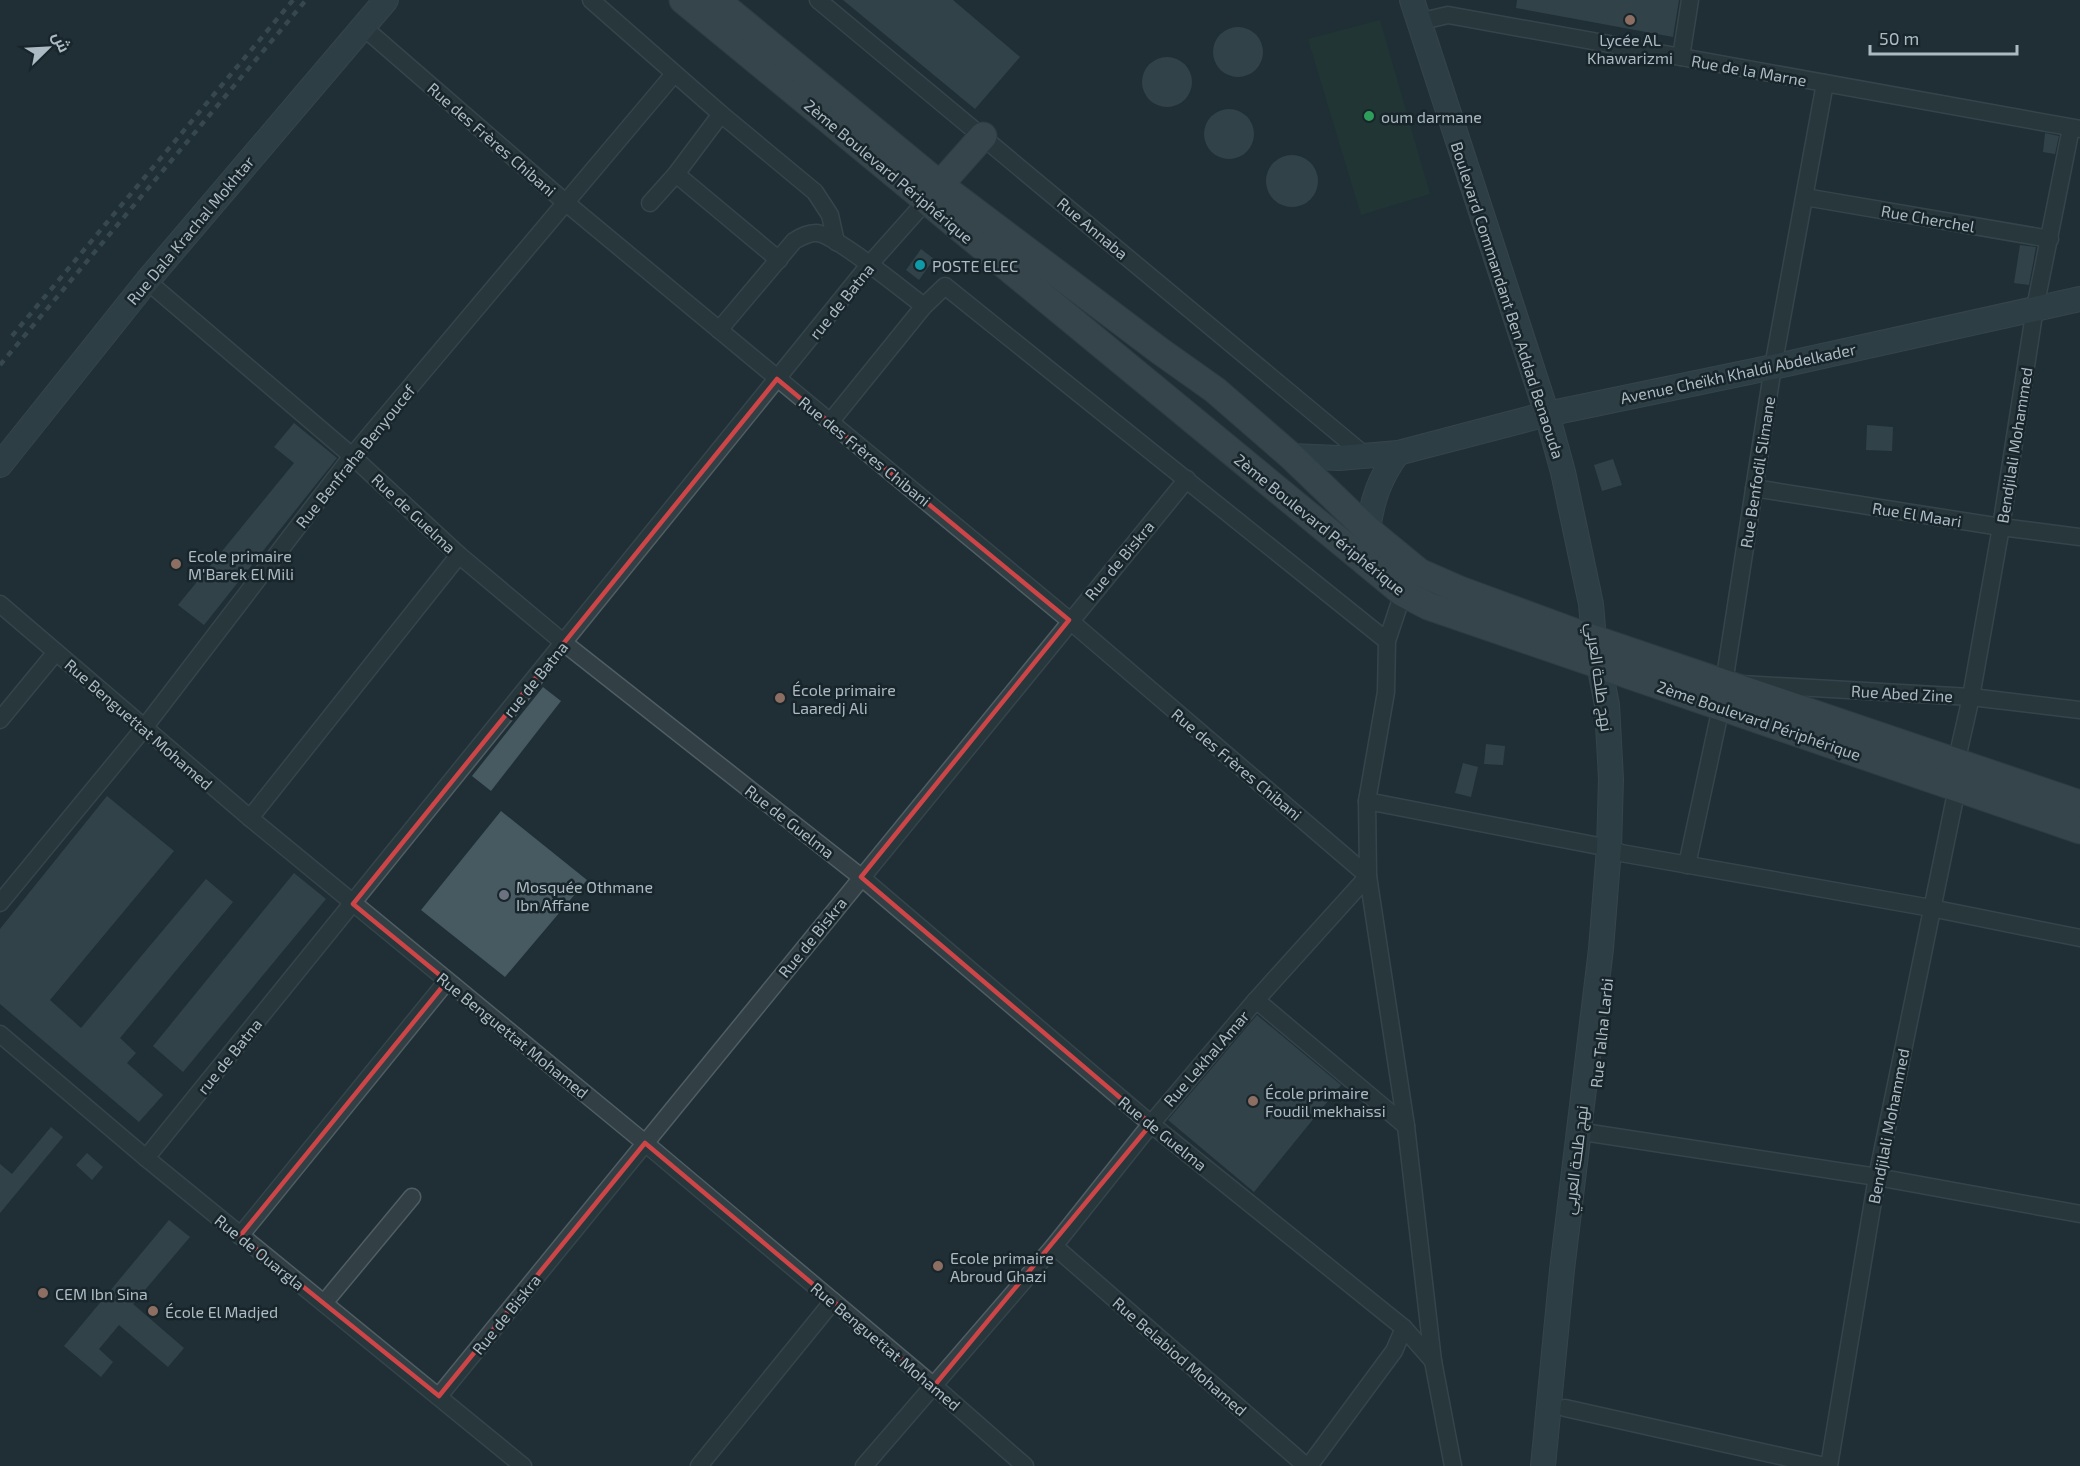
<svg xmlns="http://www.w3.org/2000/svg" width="2080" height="1466" viewBox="0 0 2080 1466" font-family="'Exo 2',Cairo,sans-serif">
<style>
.green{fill:#253c36}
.building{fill:#475961}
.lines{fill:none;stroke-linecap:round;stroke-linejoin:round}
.street-casing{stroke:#505e64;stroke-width:19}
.secondary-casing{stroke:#505e64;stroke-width:26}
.primary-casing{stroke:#3f4c52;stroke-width:29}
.street{stroke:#324046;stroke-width:16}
.secondary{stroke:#405059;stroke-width:24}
.primary{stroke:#506066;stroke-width:27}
.rail{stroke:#54656d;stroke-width:4.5;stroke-dasharray:6 6;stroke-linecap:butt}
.marked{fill:none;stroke:#ce4547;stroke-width:4.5;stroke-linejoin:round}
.education-dot{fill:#8d6e63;stroke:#18252a;stroke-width:2}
.leisure-dot{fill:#2e9e5b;stroke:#18252a;stroke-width:2}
.culture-dot{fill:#0f9aa8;stroke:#18252a;stroke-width:2}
.worship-dot{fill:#6b7280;stroke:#18252a;stroke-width:2}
.labels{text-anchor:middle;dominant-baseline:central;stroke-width:5;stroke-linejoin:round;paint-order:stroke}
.poi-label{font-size:16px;fill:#acbbc3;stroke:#18252a;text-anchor:start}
.street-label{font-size:16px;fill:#acbbc3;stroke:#18252a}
</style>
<rect width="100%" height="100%" fill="#1f2f35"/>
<polygon class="green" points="1380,20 1430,194 1361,215 1308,39"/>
<g class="building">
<polygon points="843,0 953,0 1020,57 975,109"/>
<polygon points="1517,0 1679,0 1673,37 1516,8"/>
<circle cx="1238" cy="52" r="25"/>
<circle cx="1167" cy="82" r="25"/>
<circle cx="1229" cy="134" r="25"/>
<polygon points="2045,133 2059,136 2055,154 2043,152"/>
<circle cx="1292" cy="181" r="26"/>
<polygon points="2020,245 2036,247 2029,285 2014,283"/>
<polygon points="921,249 934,259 919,280 906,270"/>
<polygon points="294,423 337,458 204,625 178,605 294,463 274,447"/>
<polygon points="1867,425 1893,427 1892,451 1866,450"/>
<polygon points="1613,459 1622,485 1602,491 1594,465"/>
<polygon points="543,687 561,701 491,791 472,776"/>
<polygon points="1486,744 1505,746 1503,765 1484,764"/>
<polygon points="1463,763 1478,767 1471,797 1455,793"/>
<polygon points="107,796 174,851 50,1000 81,1028 206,879 233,902 120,1038 136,1053 127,1063 163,1095 139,1122 0,1004 0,929"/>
<polygon points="501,811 587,880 505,977 421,910"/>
<polygon points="294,873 326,899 183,1072 153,1046"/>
<polygon points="1257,1015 1341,1085 1254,1192 1168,1120"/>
<polygon points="51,1127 63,1137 0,1213 0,1164 12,1174"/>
<polygon points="87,1153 103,1167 92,1180 76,1165"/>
<polygon points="169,1220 190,1237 133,1304 184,1348 168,1367 119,1325 99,1349 113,1362 101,1377 64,1346"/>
</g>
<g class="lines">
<defs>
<g id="street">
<polyline points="591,0 721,114 815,192 830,215 836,242"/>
<polyline points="818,0 1367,457"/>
<polyline points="1418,22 1448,15 2080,129"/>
<polyline points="362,26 565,202 1069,620 1368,876 1256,1000 1151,1124 1054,1246 864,1466"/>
<polyline points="1681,57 1690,0"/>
<polyline points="1825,83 1773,367 1724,683 1971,697 2080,710"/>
<polyline points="676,174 779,260"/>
<polyline points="1805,197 2050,239"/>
<polyline points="650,203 676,174 721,114"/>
<polyline points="147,281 352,456 459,555 564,643 861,877 1151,1124 1404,1328 1433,1361"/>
<path d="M719,330L794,241C801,237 807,233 816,233C834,233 906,293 924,306"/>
<polyline points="831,421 924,306 945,286 1387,641"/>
<polyline points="1754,488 2001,527 2080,537"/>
<polyline points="1403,593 1387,641 1386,692 1367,801 1368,876 1406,1126 1433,1361 1453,1466"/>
<polyline points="0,604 250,818 645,1143 934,1386 1025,1466"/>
<polyline points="0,720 56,652"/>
<polyline points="1956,763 1971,697 2001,527 2035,308 2071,128"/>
<polyline points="1367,801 1609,848 1621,853 1931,908 2080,938"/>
<polyline points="250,818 459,555"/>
<polyline points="1687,865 1721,707"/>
<polyline points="0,903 144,728 352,456 674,74"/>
<polyline points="1256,1000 1406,1126"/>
<polyline points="0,1034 146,1158 523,1466"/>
<polyline points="1590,1133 1877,1177 2080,1214"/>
<polyline points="146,1158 869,265 926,201"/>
<polyline points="240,1236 447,981"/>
<polyline points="1054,1246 1306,1466"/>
<polyline points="324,1303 412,1197"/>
<polyline points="439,1396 1187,479"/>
<polyline points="1565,1408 1825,1466"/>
<polyline points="699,1466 833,1301"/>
<polyline points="1309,1466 1394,1351 1404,1328"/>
<polyline points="1829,1466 1877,1177 1957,788"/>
</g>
<g id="secondary">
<polyline points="1412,0 1547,414 1563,472 1591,604 1594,639 1607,705 1611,779 1609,848 1601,949 1562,1270 1543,1466"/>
<polyline points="1291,456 1339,458 1398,453 1547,414 1773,367 2080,299"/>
<polyline points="0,465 147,281 386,0"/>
<path d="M1368,530C1372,500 1380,477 1398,453"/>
</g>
<g id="primary">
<polyline points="683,0 1403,593 1428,606 2080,830"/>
<polyline points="716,0 940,185 1160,351 1215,390 1291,456 1368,530 1419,572 1460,590 1585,636 2080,804"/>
<polyline points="928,198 983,136"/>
</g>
</defs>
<use href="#street" class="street-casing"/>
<use href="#secondary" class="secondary-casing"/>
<use href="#primary" class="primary-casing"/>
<use href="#street" class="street"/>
<use href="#secondary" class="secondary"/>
<use href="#primary" class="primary"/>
<g class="rail">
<polyline points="12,336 293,0"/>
<polyline points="0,365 306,0"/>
</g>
</g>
<path d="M0 0H2080V1466H0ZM777,379L1069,620L861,877L1151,1124L934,1386L645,1143L439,1396L240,1236L447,981L353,904Z" fill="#1f2f35" fill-opacity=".55" fill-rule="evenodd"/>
<path class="marked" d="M777,379L1069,620L861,877L1151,1124L934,1386L645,1143L439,1396L240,1236L447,981L353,904Z"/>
<g class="education-dot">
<circle cx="1630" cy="20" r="6"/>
<circle cx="176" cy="564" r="6"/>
<circle cx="780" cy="698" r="6"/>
<circle cx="1253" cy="1101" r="6"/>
<circle cx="938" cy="1266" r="6"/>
<circle cx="43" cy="1293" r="6"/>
<circle cx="153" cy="1311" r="6"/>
</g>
<circle class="leisure-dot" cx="1369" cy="116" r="6"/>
<circle class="culture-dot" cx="920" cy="265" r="6"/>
<circle class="worship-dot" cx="504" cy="895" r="6"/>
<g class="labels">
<g class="poi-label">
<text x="1630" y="39" text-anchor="middle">Lycée AL<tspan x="1630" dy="18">Khawarizmi</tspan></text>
<text x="1381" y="116">oum darmane</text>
<text x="932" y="265">POSTE ELEC</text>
<text x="188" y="555">Ecole primaire<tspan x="188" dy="18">M'Barek El Mili</tspan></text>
<text x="792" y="689">École primaire<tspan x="792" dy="18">Laaredj Ali</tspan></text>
<text x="516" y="886">Mosquée Othmane<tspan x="516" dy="18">Ibn Affane</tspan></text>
<text x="1265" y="1092">École primaire<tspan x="1265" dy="18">Foudil mekhaissi</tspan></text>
<text x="950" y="1257">Ecole primaire<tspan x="950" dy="18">Abroud Ghazi</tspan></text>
<text x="55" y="1293">CEM Ibn Sina</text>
<text x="165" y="1311">École El Madjed</text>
</g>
<g class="street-label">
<text transform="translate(1749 70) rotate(10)">Rue de la Marne</text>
<text transform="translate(492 139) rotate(41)">Rue des Frères Chibani</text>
<text transform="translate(889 171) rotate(40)">2ème Boulevard Périphérique</text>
<text transform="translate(1928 218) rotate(10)">Rue Cherchel</text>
<text transform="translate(1093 228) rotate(40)">Rue Annaba</text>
<text transform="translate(190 230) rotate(-50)">Rue Dala Krachal Mokhtar</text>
<text transform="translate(1508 300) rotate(72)">Boulevard Commandant Ben Addad Benaouda</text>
<text transform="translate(841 301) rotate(-51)">rue de Batna</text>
<text transform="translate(1738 373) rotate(-12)">Avenue Cheïkh Khaldi Abdelkader</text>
<text transform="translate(2014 445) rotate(-81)">Bendjilali Mohammed</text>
<text transform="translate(865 451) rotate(39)">Rue des Frères Chibani</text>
<text transform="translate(355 456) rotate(-51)">Rue Benfraha Benyoucef</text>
<text transform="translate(1757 472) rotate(-81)">Rue Benfodil Slimane</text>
<text transform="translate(414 513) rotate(43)">Rue de Guelma</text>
<text transform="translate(1917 514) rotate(9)">Rue El Maari</text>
<text transform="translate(1320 524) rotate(39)">2ème Boulevard Périphérique</text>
<text transform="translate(1119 560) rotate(-50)">Rue de Biskra</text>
<text transform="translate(1600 677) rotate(82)">نهج طلحة العربي</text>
<text transform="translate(535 679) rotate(-51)">rue de Batna</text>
<text transform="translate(1902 693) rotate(3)">Rue Abed Zine</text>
<text transform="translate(1759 720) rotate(19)">2ème Boulevard Périphérique</text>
<text transform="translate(139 724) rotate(41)">Rue Benguettat Mohamed</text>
<text transform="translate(1237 764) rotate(40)">Rue des Frères Chibani</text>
<text transform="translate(790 821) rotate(38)">Rue de Guelma</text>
<text transform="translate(812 937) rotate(-51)">Rue de Biskra</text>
<text transform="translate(1601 1033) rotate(-84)">Rue Talha Larbi</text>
<text transform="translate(513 1035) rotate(39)">Rue Benguettat Mohamed</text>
<text transform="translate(229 1056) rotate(-51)">rue de Batna</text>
<text transform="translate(1206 1058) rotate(-49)">Rue Lekhal Amar</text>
<text transform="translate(1888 1126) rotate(-79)">Bendjilali Mohammed</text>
<text transform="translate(1163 1133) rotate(39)">Rue de Guelma</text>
<text transform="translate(1575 1160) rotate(-83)">نهج طلحة العربي</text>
<text transform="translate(260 1252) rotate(39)">Rue de Ouargla</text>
<text transform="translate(506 1314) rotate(-51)">Rue de Biskra</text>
<text transform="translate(886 1346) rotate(40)">Rue Benguettat Mohamed</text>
<text transform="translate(1180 1356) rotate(41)">Rue Belabiod Mohamed</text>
</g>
</g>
<g transform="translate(48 48) rotate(66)" stroke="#18252a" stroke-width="4.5" paint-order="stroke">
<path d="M0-4.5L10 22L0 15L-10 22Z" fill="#acbbc3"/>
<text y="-9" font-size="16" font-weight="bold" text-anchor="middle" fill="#acbbc3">ش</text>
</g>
<path d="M1870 45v9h147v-9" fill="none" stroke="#acbbc3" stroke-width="3"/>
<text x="1879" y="45" font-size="18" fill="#acbbc3" stroke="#18252a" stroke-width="4.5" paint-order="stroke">50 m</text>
</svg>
